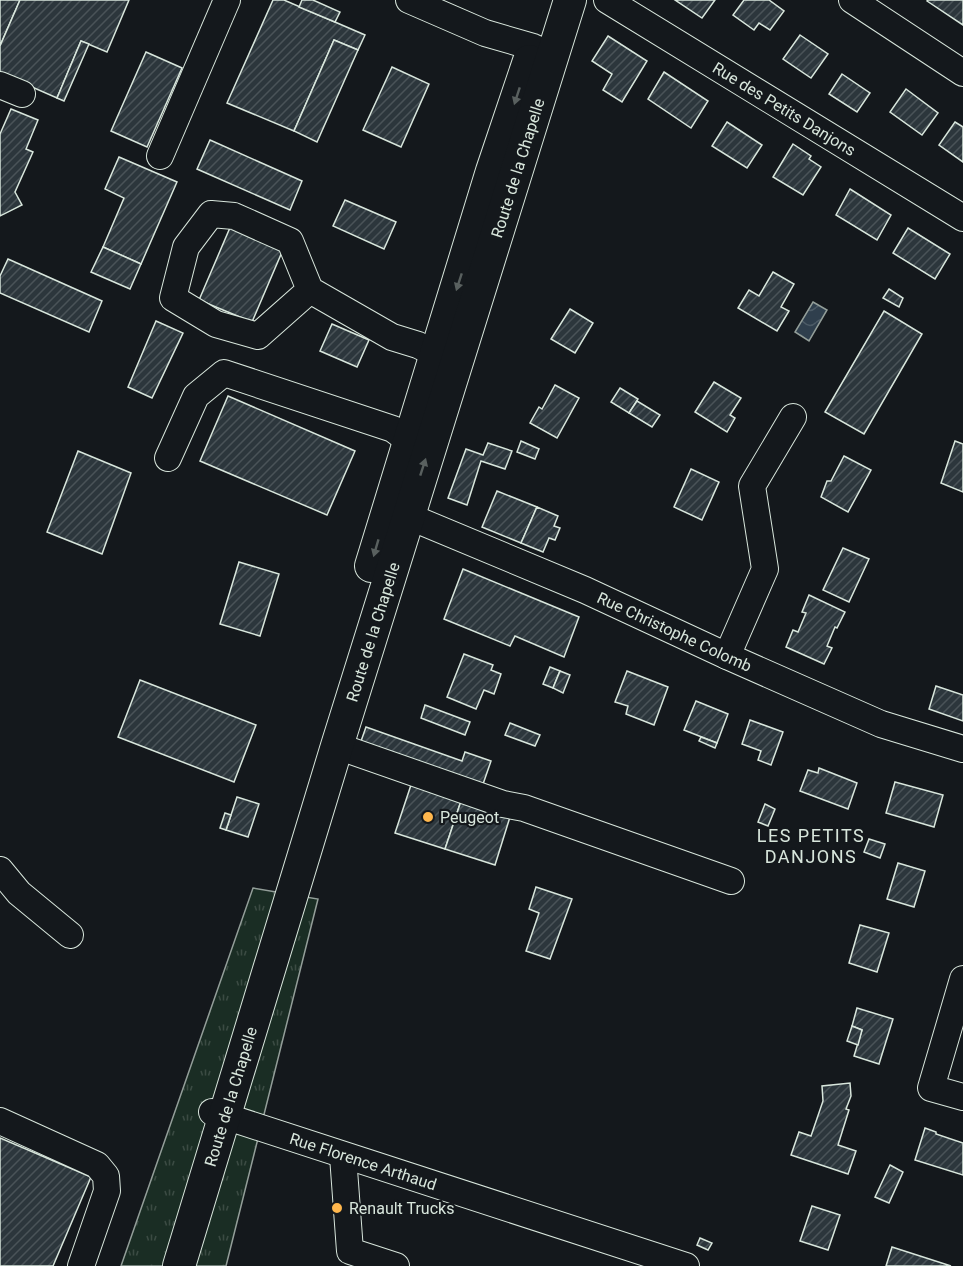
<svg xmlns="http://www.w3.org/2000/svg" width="963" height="1266" viewBox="0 0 963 1266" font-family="Roboto,sans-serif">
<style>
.grass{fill:url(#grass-tufts);stroke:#939e99;stroke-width:1.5}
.water{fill:url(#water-waves);stroke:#939e99;stroke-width:1.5}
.building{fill:url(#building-hatch);stroke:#d8e6dc;stroke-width:1.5}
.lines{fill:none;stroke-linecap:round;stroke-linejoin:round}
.minor-casing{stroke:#d8e6dc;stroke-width:28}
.major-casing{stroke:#d8e6dc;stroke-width:34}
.minor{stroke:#14181c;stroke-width:26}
.major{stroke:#14181c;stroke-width:32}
.oneway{fill:#59605f}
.poi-dot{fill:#ffb74d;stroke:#14181c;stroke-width:2}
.labels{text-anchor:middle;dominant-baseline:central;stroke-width:4.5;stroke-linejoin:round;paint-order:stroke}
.street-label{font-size:16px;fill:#d8e6dc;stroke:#14181c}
.poi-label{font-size:16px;fill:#d8e6dc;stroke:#14181c;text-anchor:start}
.neighbourhood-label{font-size:18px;letter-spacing:1.5px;fill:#d8e6dc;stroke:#14181c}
</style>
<defs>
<pattern id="grass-tufts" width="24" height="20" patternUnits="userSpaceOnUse" patternTransform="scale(1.5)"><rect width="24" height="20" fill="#1a2d24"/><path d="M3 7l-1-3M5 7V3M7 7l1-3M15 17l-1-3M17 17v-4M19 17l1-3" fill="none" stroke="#3b4b43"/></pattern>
<pattern id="water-waves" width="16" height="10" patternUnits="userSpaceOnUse" patternTransform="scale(1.5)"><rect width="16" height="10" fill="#2f3f4d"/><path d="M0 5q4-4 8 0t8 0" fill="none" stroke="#4c5b66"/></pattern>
<pattern id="building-hatch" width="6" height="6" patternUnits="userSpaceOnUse" patternTransform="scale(1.5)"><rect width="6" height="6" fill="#2c363c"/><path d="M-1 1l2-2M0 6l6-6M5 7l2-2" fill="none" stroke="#4a5358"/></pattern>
</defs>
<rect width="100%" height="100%" fill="#14181c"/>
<polygon class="grass" points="253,888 318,899 226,1266 121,1266"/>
<polygon class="water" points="813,302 827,310 809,341 795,332"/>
<g class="building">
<polygon points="0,0 20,0 0,46"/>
<polygon points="20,0 129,0 107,52 81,41 57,98 0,73 0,46"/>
<polygon points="273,0 284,0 365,35 358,50 334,40 294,131 227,103"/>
<polygon points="302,0 313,0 340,12 335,22 299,7"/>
<polygon points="675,0 715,0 702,18"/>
<polygon points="744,0 769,0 784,11 770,30 759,23 754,30 733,15"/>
<polygon points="928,0 963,0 963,25 927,1"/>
<polygon points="800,35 828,54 811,78 783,59"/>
<polygon points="608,36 647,61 622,102 603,90 612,74 592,61"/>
<polygon points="334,40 358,50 317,142 294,131"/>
<polygon points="81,41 89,44 64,101 57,98"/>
<polygon points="146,52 182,68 147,147 111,131"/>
<polygon points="392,67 429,84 401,147 363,130"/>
<polygon points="664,72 708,101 691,128 648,99"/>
<polygon points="842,74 870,93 857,112 829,94"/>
<polygon points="906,89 938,113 922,135 890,112"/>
<polygon points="11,109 38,120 26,149 33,152 15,192 22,205 0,216 0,134"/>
<polygon points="727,122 762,145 747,168 712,146"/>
<polygon points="955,122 963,127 963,162 939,145"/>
<polygon points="210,140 302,181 290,210 197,169"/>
<polygon points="793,144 811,156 809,159 821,167 803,195 773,177"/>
<polygon points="119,157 177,182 141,264 103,247 124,198 105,189"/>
<polygon points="850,189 891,215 877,240 836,215"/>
<polygon points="345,200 396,222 384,249 333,226"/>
<polygon points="232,223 285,245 252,322 199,300"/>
<polygon points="908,228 950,254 935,279 893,253"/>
<polygon points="103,247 141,264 130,289 91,272"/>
<polygon points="8,259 102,301 89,332 0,293 0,276"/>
<polygon points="773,272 794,284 781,307 789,311 777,331 738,308 749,290 759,296"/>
<polygon points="889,289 903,298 899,307 883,298"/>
<polygon points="570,309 593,323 575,353 551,339"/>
<polygon points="884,311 922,334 864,434 825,412"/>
<polygon points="156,321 183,333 152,398 128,387"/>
<polygon points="332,324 369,340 357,367 320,351"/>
<polygon points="714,382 741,398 730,415 735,418 727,432 695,412"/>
<polygon points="555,385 579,398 557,438 530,423 539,407 542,409"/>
<polygon points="620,388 638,399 629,413 611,402"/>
<polygon points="228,396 355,451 327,515 200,461"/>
<polygon points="637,401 660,415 652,427 629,413"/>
<polygon points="521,441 539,449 535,459 517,452"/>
<polygon points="955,441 963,444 963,492 941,483"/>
<polygon points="488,443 512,451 505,469 481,461 467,505 448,498 466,449 483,455"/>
<polygon points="78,451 131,473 102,554 47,532"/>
<polygon points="844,456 871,470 848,512 821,497 827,481 831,481"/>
<polygon points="691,469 719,482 702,520 674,507"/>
<polygon points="497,491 537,507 521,543 482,527"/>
<polygon points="537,507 558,516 554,526 560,528 555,540 549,538 543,552 521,543"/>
<polygon points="843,548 869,559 849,602 823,590"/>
<polygon points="239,562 279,574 260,636 220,624"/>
<polygon points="463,569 579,617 564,657 515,636 510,646 444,619"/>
<polygon points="809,595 845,612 837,628 835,627 827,646 832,648 824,664 786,647 793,630 798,632 806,613 802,612"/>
<polygon points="464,654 493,665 491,670 501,674 494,694 484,690 476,709 447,697"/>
<polygon points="550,667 560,671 553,688 543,684"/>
<polygon points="560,671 570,675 563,693 553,688"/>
<polygon points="627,671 668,687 654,725 626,714 628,706 615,702"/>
<polygon points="140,680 256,725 234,782 118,737"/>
<polygon points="936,686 963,695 963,721 929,709"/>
<polygon points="696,701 728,714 717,743 684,730"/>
<polygon points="425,705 470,722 465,735 421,718"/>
<polygon points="750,720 783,732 771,765 758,760 761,751 742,744"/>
<polygon points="510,723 540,735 535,746 505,735"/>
<polygon points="366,727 462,761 465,752 491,761 482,787 360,744"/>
<polygon points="701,737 717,743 715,748 699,741"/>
<polygon points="819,768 857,783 848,809 800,791 808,770 818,773"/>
<polygon points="895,782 943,795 934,827 886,813"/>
<polygon points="411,785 461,801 445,849 395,833"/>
<polygon points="237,797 259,804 248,837 226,830"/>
<polygon points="461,801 510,817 495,865 445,849"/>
<polygon points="765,804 775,809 768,826 758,822"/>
<polygon points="225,813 231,815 226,830 220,828"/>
<polygon points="869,839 885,844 880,858 864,852"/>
<polygon points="898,863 925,871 914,907 887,899"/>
<polygon points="536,887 572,899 550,959 526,951 539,913 529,909"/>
<polygon points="860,925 889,933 877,972 849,963"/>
<polygon points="857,1008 893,1019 879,1064 854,1056 862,1030 852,1026"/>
<polygon points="852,1026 862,1030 858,1045 847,1041"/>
<polygon points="850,1083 851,1096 846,1109 849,1110 838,1145 856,1151 848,1174 791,1155 799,1132 811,1136 823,1101 822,1086"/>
<polygon points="925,1128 936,1132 936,1134 963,1143 963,1175 915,1160"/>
<polygon points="0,1138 91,1177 53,1266 0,1266"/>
<polygon points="890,1165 903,1172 889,1203 875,1197"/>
<polygon points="812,1206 840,1215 828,1250 800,1241"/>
<polygon points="700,1238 712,1243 708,1250 697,1245"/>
<polygon points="892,1247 951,1266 886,1266"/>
</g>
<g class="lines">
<defs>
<g id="minor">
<polyline points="409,0 485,33 533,47 553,56"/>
<path id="s1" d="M607,0L963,218"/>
<polyline points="852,0 963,73"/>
<polyline points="0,85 22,94"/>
<polyline points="160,156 227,0"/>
<polyline points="310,290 290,241 234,216 211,214 186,247 173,298 216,324 258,336 310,290 392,337 418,345 436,354"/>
<polyline points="168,458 196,396 224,373 393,429 409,441"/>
<path id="s2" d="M391,509L585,590L727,656L881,724L963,749"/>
<polyline points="727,656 765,569 752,486 793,417"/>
<polyline points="337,746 503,804 524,808 731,881"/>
<polyline points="0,870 19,893 70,935"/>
<polyline points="963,979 931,1088 963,1097"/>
<path id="s3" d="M212,1112L686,1266"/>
<polyline points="0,1121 97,1165 106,1176 107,1191 81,1266"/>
<polyline points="343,1156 350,1251 396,1266"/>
</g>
<g id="major">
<polyline points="371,566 492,171 529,61"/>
<path id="s4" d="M179,1266L337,746L570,0"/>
</g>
</defs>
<use href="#minor" class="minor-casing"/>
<use href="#major" class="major-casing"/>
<use href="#minor" class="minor"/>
<use href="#major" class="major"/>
</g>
<defs><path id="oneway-solid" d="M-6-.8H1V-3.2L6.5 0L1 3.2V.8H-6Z" transform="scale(1.5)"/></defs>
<g class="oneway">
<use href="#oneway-solid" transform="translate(517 96) rotate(108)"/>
<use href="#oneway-solid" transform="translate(459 282) rotate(108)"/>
<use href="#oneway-solid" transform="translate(423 467) rotate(-72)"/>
<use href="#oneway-solid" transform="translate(376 548) rotate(106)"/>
</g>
<g class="poi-dot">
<circle cx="428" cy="817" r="6"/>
<circle cx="337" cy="1208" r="6"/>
</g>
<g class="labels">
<g class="street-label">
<text stroke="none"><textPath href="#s1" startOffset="208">Rue des Petits Danjons</textPath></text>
<text stroke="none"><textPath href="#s4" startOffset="1149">Route de la Chapelle</textPath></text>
<text stroke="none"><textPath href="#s2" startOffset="309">Rue Christophe Colomb</textPath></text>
<text stroke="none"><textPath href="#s4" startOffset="663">Route de la Chapelle</textPath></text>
<text stroke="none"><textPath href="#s4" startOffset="177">Route de la Chapelle</textPath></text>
<text stroke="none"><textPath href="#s3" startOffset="159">Rue Florence Arthaud</textPath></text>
</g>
<g class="poi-label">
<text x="440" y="817">Peugeot</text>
<text x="349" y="1208">Renault Trucks</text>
</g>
<g class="neighbourhood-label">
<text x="811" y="835">LES PETITS<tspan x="811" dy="21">DANJONS</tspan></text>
</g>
</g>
</svg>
